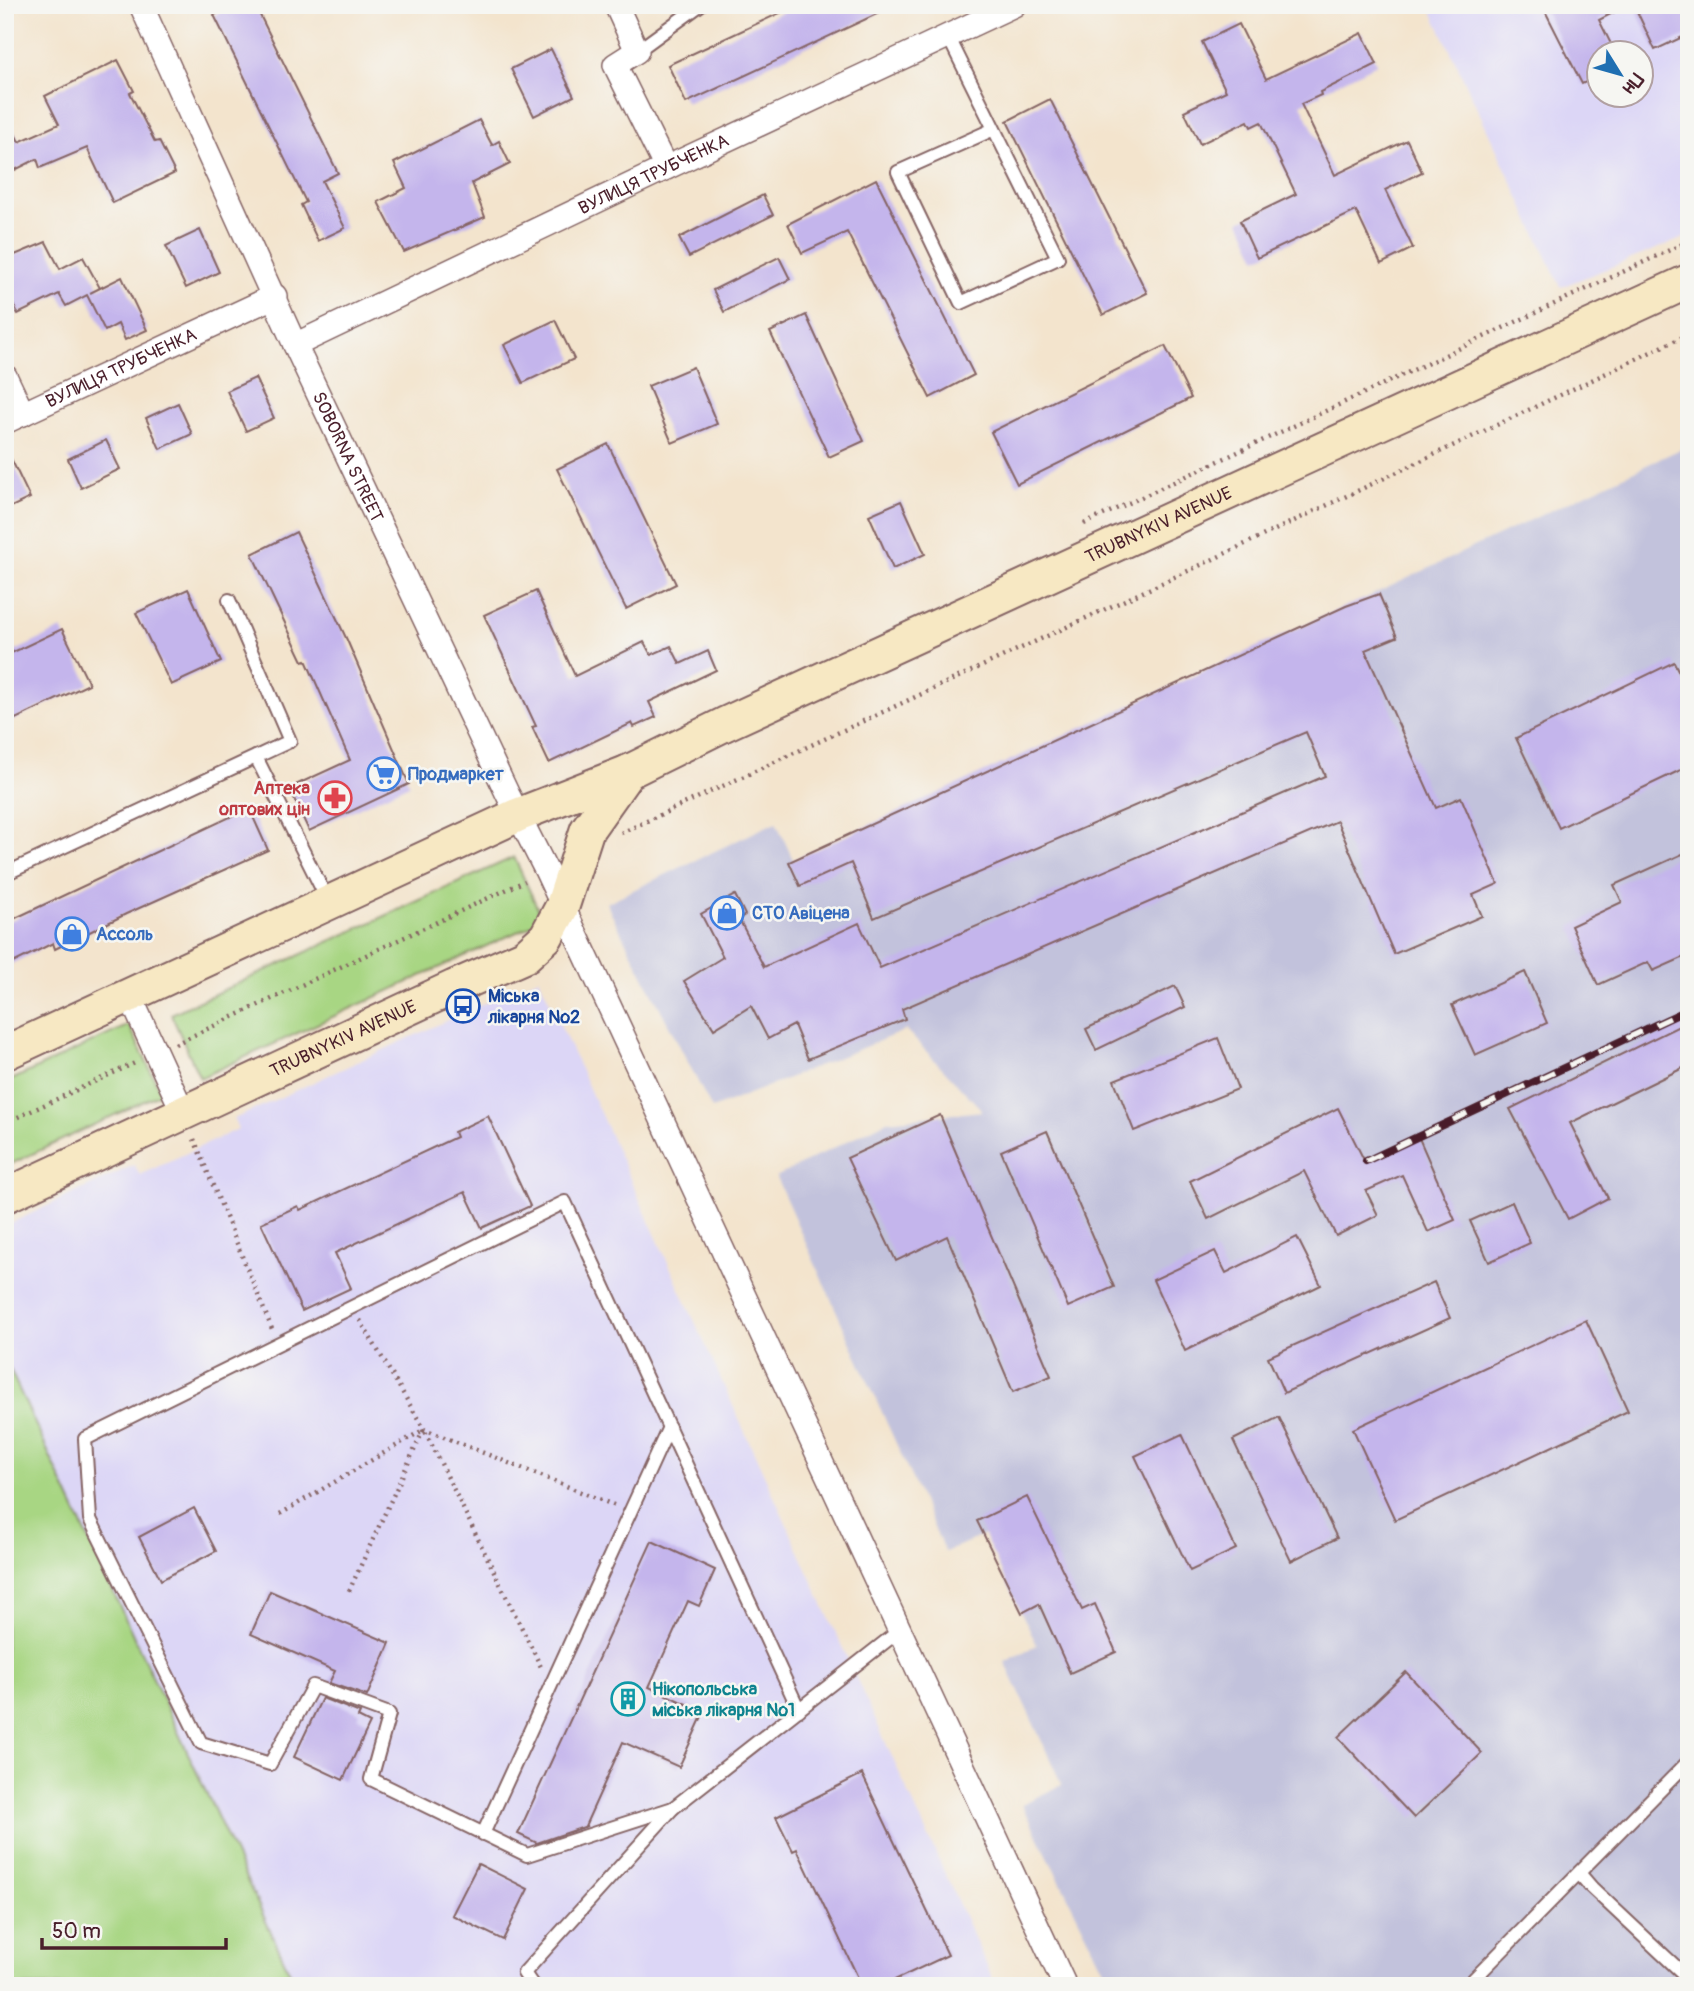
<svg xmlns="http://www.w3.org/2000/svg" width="1694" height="1991" viewBox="0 0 1694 1991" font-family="Pangolin,sans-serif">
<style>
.built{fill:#dcd6f6;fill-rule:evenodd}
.industrial{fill:#c2c2dc}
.green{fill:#a8d683;stroke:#797a57;stroke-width:2}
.building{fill:#c4b5ec}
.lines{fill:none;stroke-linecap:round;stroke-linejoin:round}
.lane-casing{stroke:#856464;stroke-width:16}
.street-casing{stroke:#856464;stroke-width:26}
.secondary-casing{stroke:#856464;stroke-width:37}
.path{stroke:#856464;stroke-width:4.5;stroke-dasharray:2 5;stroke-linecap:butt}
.lane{stroke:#fff;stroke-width:12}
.street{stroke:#fff;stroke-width:23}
.secondary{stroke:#f7e8c3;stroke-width:33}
.rail-casing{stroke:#4a1f2b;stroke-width:8}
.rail{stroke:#f6f6f2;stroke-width:5;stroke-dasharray:16;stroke-linecap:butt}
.labels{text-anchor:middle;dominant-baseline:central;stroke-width:5;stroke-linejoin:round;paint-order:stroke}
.street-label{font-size:18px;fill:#4a1f2b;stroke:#f6f6f2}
.shop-label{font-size:18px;font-weight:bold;fill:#366cbe;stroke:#f6f6f2;text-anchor:start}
.health-label{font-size:18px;font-weight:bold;fill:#be3a42;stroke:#f6f6f2;text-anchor:end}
.transit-label{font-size:18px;font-weight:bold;fill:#164399;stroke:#f6f6f2;text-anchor:start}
.culture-label{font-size:18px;font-weight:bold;fill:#0d838f;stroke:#f6f6f2;text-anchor:start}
</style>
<rect width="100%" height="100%" fill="#f6f6f2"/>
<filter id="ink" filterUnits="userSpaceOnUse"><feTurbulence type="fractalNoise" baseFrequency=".0143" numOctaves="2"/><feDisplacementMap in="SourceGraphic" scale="14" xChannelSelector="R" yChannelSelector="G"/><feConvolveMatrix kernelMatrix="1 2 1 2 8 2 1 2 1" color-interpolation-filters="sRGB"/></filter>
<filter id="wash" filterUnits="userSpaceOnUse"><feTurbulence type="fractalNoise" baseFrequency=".00686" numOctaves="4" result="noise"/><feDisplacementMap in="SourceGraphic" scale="28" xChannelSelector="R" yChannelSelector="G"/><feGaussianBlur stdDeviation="1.57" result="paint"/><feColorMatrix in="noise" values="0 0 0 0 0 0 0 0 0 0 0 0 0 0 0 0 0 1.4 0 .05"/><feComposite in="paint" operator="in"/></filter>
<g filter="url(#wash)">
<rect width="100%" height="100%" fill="#f3e4cd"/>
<g class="built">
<path d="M1429,5H1689V236L1561,287ZM1600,52H1642V94H1600Z"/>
<polygon points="539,978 996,1986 296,1986 5,1359 5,1226 134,1165 140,1175 238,1129 234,1119"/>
</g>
<polygon class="industrial" points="1689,445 1689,1986 1112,1986 1022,1804 1062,1785 1005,1662 1037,1645 984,1535 945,1552 776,1177 887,1121 983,1111 906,1030 712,1109 606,903 776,822 794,862 1349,606"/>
<g class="green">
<polygon points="514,857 543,920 200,1078 171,1014"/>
<polygon points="129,1025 161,1093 5,1167 5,1083"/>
<polygon points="5,1359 296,1986 5,1986"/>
</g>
<g id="blocks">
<g class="building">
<polygon points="233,5 255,5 338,173 322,181 345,228 318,241 301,205 306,202 214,15"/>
<polygon points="797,5 896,5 686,103 668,65"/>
<polygon points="1542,5 1628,5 1599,20 1615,52 1600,52 1600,75 1582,84"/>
<polygon points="1634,5 1689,5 1689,34 1655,50"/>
<polygon points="1239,24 1266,79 1362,33 1377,64 1320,92 1321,95 1301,104 1335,175 1407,140 1422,172 1385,190 1413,248 1381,264 1356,211 1257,258 1240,221 1296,194 1261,122 1251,127 1248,121 1200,144 1184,111 1226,91 1202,42"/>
<polygon points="551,49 574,96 534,116 511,69"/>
<polygon points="118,60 134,91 130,93 155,142 159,141 175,173 113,203 87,148 40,168 37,159 5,175 5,113 19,142 59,124 45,96"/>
<polygon points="1050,99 1147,293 1103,315 1007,121"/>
<polygon points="479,120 492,145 499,141 510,164 472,183 485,217 404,252 378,202 406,188 394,163"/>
<polygon points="876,179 974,375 930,398 847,232 802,253 788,224"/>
<polygon points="763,195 773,215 689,257 679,238"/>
<polygon points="200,230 219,272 186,288 166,246"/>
<polygon points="46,242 60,269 83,257 100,288 90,293 122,277 147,330 125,340 118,324 105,331 87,295 66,306 59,294 18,314 5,289 5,259"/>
<polygon points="779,257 790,279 724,312 713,290"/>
<polygon points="806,315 864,441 829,457 770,332"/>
<polygon points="555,320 574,359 523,383 504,345"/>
<polygon points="1165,346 1191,398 1017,484 991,432"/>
<polygon points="693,367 717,424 672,443 648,386"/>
<polygon points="255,378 274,418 246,431 227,391"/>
<polygon points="178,403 192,434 160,449 146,418"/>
<polygon points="106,440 120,469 81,488 68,459"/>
<polygon points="608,444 676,584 626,609 557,469"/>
<polygon points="5,446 30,498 5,510"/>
<polygon points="901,501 925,554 893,569 869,515"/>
<polygon points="296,532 347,640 409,784 309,831 289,788 350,760 306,660 303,661 252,554"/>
<polygon points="188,589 221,662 171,685 136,613"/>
<polygon points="536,591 575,676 644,642 651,655 671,646 680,664 708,651 716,670 649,702 656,717 634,727 632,723 549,763 532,727 536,726 484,615"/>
<polygon points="1379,594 1397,637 1365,650 1436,808 1461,797 1498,884 1473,895 1482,916 1394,954 1337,821 902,1009 905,1019 808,1059 794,1025 768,1039 751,1006 714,1029 684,981 723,957 701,914 735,895 745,915 739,919 764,967 859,923 880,968 1325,776 1306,732 874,918 851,863 800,886 789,862 1346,606"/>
<polygon points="62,629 89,684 5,724 5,656"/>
<polygon points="1674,662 1689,692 1689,766 1559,828 1516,738"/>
<polygon points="249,808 268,850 126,914 55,949 53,943 5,967 5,923"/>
<polygon points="1689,851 1689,955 1653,971 1648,962 1598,985 1571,926 1622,902 1614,885"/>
<polygon points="1525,972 1547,1023 1475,1055 1452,1005"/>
<polygon points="1175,986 1185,1007 1096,1050 1086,1029"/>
<polygon points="1681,1025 1689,1041 1689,1065 1570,1123 1608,1198 1568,1219 1510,1109"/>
<polygon points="1218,1038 1238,1089 1134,1131 1114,1080"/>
<polygon points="1338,1108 1365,1162 1419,1138 1455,1220 1428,1232 1402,1175 1366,1191 1378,1215 1336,1236 1304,1171 1208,1219 1190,1181"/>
<polygon points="940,1115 1051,1376 1013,1392 947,1236 896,1261 847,1158"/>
<polygon points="488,1116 530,1206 482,1228 465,1192 335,1253 351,1288 302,1311 261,1223 298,1206 300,1210 456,1137 454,1132"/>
<polygon points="1047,1131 1114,1287 1068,1307 1001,1151"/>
<polygon points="1512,1202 1530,1243 1489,1262 1470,1221"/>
<polygon points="1297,1237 1321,1285 1185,1351 1153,1280 1215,1251 1226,1273"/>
<polygon points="1434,1282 1450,1318 1284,1393 1268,1357"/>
<polygon points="1586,1320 1628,1411 1395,1520 1353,1429"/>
<polygon points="1279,1417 1337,1538 1291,1561 1233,1440"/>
<polygon points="1182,1434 1236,1549 1190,1571 1135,1456"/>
<polygon points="1027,1497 1082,1610 1095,1604 1116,1652 1070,1673 1039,1604 1022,1613 977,1521"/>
<polygon points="194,1508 216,1551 161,1580 139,1537"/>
<polygon points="652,1541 715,1570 699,1606 688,1601 649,1687 704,1712 679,1767 623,1742 585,1826 587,1826 537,1843 518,1834"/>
<polygon points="270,1591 390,1643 367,1696 329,1683 335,1671 251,1634"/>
<polygon points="1406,1672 1482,1753 1414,1818 1338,1737"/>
<polygon points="322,1698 360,1713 358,1717 370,1723 343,1780 294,1757"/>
<polygon points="862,1774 948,1955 882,1986 862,1986 797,1849 793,1851 776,1817"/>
<polygon points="478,1864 528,1889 503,1940 452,1915"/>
</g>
</g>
</g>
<g filter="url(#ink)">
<use href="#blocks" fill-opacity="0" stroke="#856464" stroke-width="2"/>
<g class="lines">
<defs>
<g id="lane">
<polyline points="948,36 1058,258 961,303 898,172 994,129"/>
<polyline points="637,51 700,5"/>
<polyline points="256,757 329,903"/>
<polyline points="5,874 290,741 229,600"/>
<polyline points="673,1808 527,1855 371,1779 389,1714 313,1686 270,1764 201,1743 90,1519 85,1439 565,1202 799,1710"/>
<polyline points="483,1834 669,1427"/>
<polyline points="1579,1873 1591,1887 1689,1979"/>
<polyline points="533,1986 524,1973 673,1808 899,1631"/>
<polyline points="1467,1986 1689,1761"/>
</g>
<g id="street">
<path id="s1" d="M141,5L295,345L508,795L546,870L1065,1986"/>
<polyline points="616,5 637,51 615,65 666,168"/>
<path id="s2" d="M295,345L666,168L1014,5"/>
<polyline points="5,376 23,414"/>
<path id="s3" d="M5,422L275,296"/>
<polyline points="129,994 183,1112"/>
</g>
<g id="secondary">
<path id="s4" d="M5,1053L518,815L628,772L725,724L1689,281"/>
<path id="s5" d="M5,1196L454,987L525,956L546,937L562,907L587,830L628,772"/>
</g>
</defs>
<use href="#lane" class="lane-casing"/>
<use href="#street" class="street-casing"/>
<use href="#secondary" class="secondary-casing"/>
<g class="path">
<polyline points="1084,524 1689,241"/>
<polyline points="621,833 1203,564 1689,334"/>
<polyline points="175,1044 525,881"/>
<polyline points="5,1123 135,1063"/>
<polyline points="194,1139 272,1329"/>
<polyline points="360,1320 424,1429 616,1506"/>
<polyline points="280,1514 423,1430"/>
<polyline points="349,1591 424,1429 541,1667"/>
</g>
<use href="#lane" class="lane"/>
<use href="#street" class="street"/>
<use href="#secondary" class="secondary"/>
<defs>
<polyline id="rail" points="1366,1161 1689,1009"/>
</defs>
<use href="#rail" class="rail-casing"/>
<use href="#rail" class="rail"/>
</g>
</g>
<defs>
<symbol id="supermarket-ring" viewBox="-11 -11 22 22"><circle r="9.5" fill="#f6f6f2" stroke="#3f7fe0" stroke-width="1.5"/><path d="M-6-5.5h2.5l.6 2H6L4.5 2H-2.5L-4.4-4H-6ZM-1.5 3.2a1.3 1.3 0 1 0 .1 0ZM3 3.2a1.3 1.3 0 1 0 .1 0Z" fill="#3f7fe0"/></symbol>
<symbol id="pharmacy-ring" viewBox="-11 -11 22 22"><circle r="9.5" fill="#f6f6f2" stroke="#e0444e" stroke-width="1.5"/><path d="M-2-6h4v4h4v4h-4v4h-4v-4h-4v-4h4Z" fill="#e0444e"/></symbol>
<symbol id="shop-ring" viewBox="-11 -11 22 22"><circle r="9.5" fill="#f6f6f2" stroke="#3f7fe0" stroke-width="1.5"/><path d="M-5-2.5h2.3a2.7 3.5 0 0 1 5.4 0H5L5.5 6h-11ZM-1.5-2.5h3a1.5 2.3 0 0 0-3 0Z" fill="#3f7fe0"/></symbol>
<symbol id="bus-ring" viewBox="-11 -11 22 22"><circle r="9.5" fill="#f6f6f2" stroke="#1a4fb4" stroke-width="1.5"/><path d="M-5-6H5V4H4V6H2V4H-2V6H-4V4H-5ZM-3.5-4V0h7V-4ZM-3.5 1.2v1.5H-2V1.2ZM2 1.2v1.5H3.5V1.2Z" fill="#1a4fb4"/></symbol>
<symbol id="building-ring" viewBox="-11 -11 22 22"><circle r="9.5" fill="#f6f6f2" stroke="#0f9aa8" stroke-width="1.5"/><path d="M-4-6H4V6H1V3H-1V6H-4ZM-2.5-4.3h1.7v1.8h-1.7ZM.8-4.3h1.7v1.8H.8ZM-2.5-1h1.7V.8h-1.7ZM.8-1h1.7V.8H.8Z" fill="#0f9aa8"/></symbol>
</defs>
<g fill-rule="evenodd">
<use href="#supermarket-ring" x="365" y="755" width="38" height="38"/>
<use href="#pharmacy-ring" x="316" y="779" width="38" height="38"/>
<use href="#shop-ring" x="708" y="894" width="38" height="38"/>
<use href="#shop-ring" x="53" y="915" width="38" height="38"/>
<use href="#bus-ring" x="444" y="987" width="38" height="38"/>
<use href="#building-ring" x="609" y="1680" width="38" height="38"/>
</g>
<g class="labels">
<g class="street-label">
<text stroke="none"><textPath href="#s2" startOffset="397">ВУЛИЦЯ ТРУБЧЕНКА</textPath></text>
<text stroke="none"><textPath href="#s3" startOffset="128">ВУЛИЦЯ ТРУБЧЕНКА</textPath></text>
<text stroke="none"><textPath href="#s1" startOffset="497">SOBORNA STREET</textPath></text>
<text stroke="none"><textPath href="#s4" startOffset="1269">TRUBNYKIV AVENUE</textPath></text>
<text stroke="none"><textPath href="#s5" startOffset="373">TRUBNYKIV AVENUE</textPath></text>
</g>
<g class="shop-label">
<text x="408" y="774">Продмаркет</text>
<text x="752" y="913">СТО Авіцена</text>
<text x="96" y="934">Ассоль</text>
</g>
<g class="health-label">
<text x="310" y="788">Аптека<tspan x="310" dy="21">оптових цін</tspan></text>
</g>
<g class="transit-label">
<text x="488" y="996">Міська<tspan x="488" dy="21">лікарня №2</tspan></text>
</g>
<g class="culture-label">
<text x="652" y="1689">Нікопольська<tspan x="652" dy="21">міська лікарня №1</tspan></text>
</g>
</g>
<rect width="1694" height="1991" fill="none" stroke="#f6f6f2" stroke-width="28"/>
<g transform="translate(1620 74) rotate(127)"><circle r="33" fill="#f6f6f2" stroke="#b1a0a2" stroke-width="2"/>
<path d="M0-5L12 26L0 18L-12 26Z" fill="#1f6fb2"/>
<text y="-10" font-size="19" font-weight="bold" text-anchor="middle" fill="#4a1f2b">Пн</text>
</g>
<path d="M42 1938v10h184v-10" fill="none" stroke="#4a1f2b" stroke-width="3.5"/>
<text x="52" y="1938" font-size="21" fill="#4a1f2b" stroke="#f6f6f2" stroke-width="5" paint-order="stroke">50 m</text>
</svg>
